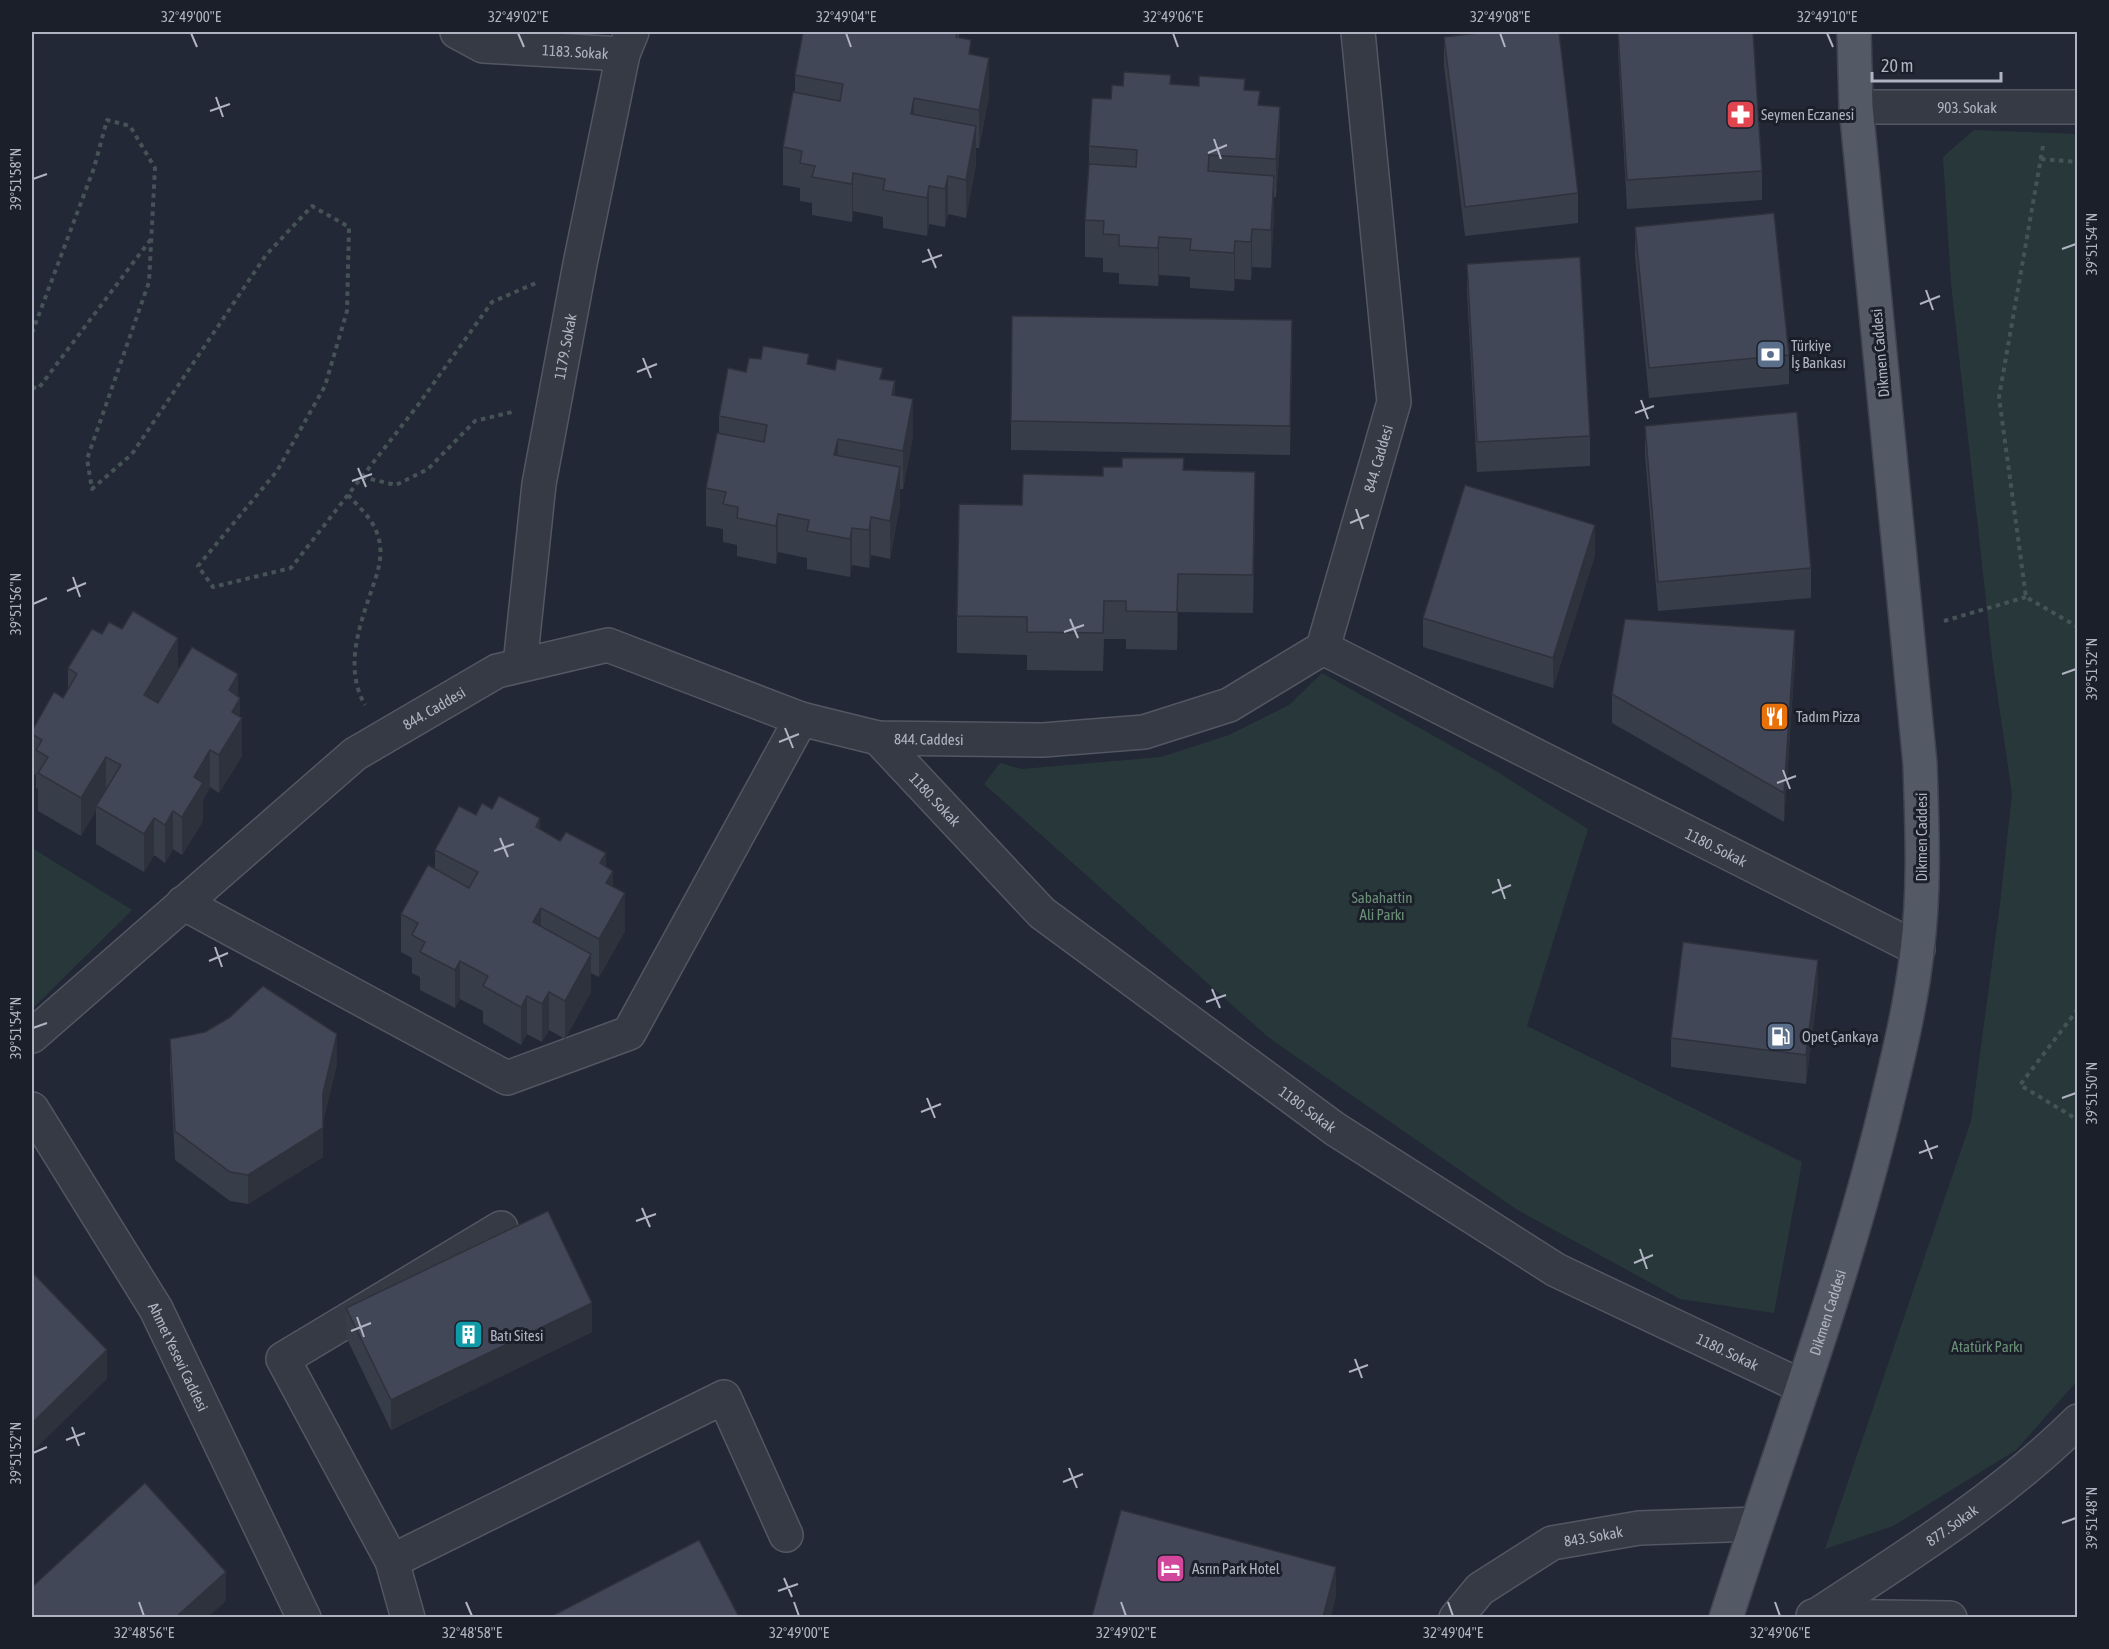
<svg xmlns="http://www.w3.org/2000/svg" width="2109" height="1649" viewBox="0 0 2109 1649" font-family="'Asap Condensed',sans-serif">
<style>
.green{fill:#28383a}
.lines{fill:none;stroke-linecap:round;stroke-linejoin:round}
.minor-casing{stroke:#535763;stroke-width:36}
.major-casing{stroke:#3f434f;stroke-width:36}
.path{stroke:#455357;stroke-width:4;stroke-dasharray:4.5 4.5;stroke-linecap:butt}
.minor{stroke:#353a45;stroke-width:33}
.major{stroke:#535965;stroke-width:33}
.wall{fill:#383d4a}
.shaded-wall{fill:#2e323c}
.building{fill:#414756;stroke:#2e323c;stroke-width:1.5}
.ticks{fill:none;stroke:#b0b4c2;stroke-width:2}
.labels{text-anchor:middle;dominant-baseline:central;stroke-width:6;stroke-linejoin:round;paint-order:stroke}
.street-label{font-size:15px;fill:#b0b4c2;stroke:#1b1f2a}
.poi-label{font-size:15px;fill:#b0b4c2;stroke:#1b1f2a;text-anchor:start}
.park-label{font-size:15px;fill:#6a9077;stroke:#1b1f2a}
.neatline{fill:none;stroke:#b0b4c2;stroke-width:2}
.ticks-label{font-size:15px;text-anchor:middle;fill:#b0b4c2}
</style>
<rect width="100%" height="100%" fill="#222835"/>
<g class="green">
<polygon points="1974,130 2077,134 2077,1381 2016,1450 1893,1526 1825,1549 1971,1121 2000,904 2012,794 1993,664 1951,283 1943,157"/>
<polygon points="1322,673 1496,771 1588,829 1527,1026 1802,1162 1774,1313 1680,1299 1516,1209 1268,1037 984,784 1000,763 1022,769 1161,757 1229,735 1289,705"/>
<polygon points="32,848 132,910 35,1006 32,1006"/>
</g>
<g class="lines">
<defs>
<g id="minor">
<path id="s1" d="M457,32L483,46L623,54"/>
<path id="s2" d="M1856,107H2078"/>
<path id="s3" d="M1323,648L1918,949"/>
<path id="s4" d="M520,665L539,484L580,264L623,54L632,32"/>
<path id="s5" d="M878,738L1042,913L1335,1129L1556,1270L1803,1387"/>
<polyline points="183,903 507,1078 629,1033 801,719"/>
<path id="s6" d="M32,1036L355,754L497,671L608,645L801,719L878,738L1043,740L1144,732L1229,705L1323,648L1394,402L1358,32"/>
<path id="s7" d="M32,1109L156,1309L304,1618"/>
<polyline points="392,1561 724,1397 786,1535"/>
<path id="s8" d="M1817,1615C1907,1556 2000,1498 2078,1421"/>
<polyline points="1813,1616 1950,1618"/>
<polyline points="408,1618 392,1561 283,1359 501,1228"/>
<path id="s9" d="M1456,1618L1480,1589L1552,1543L1639,1528L1756,1524"/>
</g>
<g id="major">
<path id="s10" d="M1726,1618C1780,1449 1843,1283 1885,1111C1898,1058 1911,1005 1917,951C1925,889 1922,826 1920,764L1856,107L1854,32"/>
</g>
</defs>
<use href="#minor" class="minor-casing"/>
<use href="#major" class="major-casing"/>
<g class="path">
<polyline points="2043,146 1999,397 2026,597 2078,627"/>
<polyline points="2041,159 2078,162"/>
<polyline points="32,333 94,168 107,120 130,126 155,168 149,282 87,459 92,489 132,454 266,255 312,206 349,227 347,311 325,386 277,471 198,566 213,587 291,568 418,405 492,302 536,283"/>
<polyline points="32,387 38,389 151,239"/>
<polyline points="362,477 396,485 428,469 475,421 512,412"/>
<path d="M348,495C359,507 373,519 378,536C384,555 378,571 372,589C359,627 344,668 365,705"/>
<polyline points="1944,621 2026,597"/>
<polyline points="2078,1009 2020,1085 2078,1120"/>
</g>
<use href="#minor" class="minor"/>
<use href="#major" class="major"/>
</g>
<g class="wall">
<polygon points="959,32 959,38 971,55 989,96 979,148 976,148 976,164 966,218 948,214 945,227 929,224 927,236 883,228 883,217 853,211 852,222 812,215 812,203 800,201 800,188 783,185 783,147 795,93 795,75"/>
<polygon points="1618,32 1753,32 1762,171 1762,200 1627,209 1618,52"/>
<polygon points="1444,37 1578,193 1578,223 1465,236 1444,66"/>
<polygon points="1171,84 1245,90 1260,105 1280,145 1276,197 1274,197 1274,214 1271,268 1252,267 1251,280 1235,279 1234,291 1190,288 1190,277 1159,275 1158,286 1119,284 1119,273 1103,272 1103,258 1085,257 1085,220 1089,167 1089,146 1111,99 1123,86"/>
<polygon points="1635,227 1789,355 1789,384 1649,398 1635,256"/>
<polygon points="1467,264 1590,436 1590,466 1477,472 1467,293"/>
<polygon points="1292,349 1290,455 1011,450 1011,421"/>
<polygon points="809,365 883,380 895,396 913,437 903,489 900,489 900,505 890,559 871,555 869,568 852,565 850,577 807,569 807,558 778,552 776,564 737,556 737,545 723,542 723,529 706,526 706,488 719,434 719,416 746,372"/>
<polygon points="1645,426 1811,568 1811,598 1658,611 1645,455"/>
<polygon points="1184,470 1255,509 1253,613 1178,612 1177,650 1126,649 1126,639 1104,639 1103,671 1027,670 1027,655 957,653 957,616 1022,505 1103,476"/>
<polygon points="1595,555 1553,688 1423,647 1423,618"/>
<polygon points="102,634 238,697 242,756 219,793 210,787 203,800 203,821 182,855 173,849 165,863 154,855 144,872 96,844 96,810 81,836 38,811 38,789 36,788 36,775 32,772 32,731 63,698 68,689 68,668"/>
<polygon points="1795,660 1784,822 1612,723 1612,694"/>
<polygon points="492,809 540,830 606,867 613,886 625,931 599,977 591,973 591,992 565,1039 549,1030 542,1042 527,1034 521,1045 483,1023 483,1011 460,999 455,1008 420,990 420,977 412,973 412,958 401,952 401,914 435,869 435,850 476,815"/>
<polygon points="1818,989 1806,1084 1671,1067 1671,1038"/>
<polygon points="170,1039 337,1064 323,1122 323,1157 248,1204 230,1201 175,1160 170,1069"/>
<polygon points="346,1308 592,1332 391,1430 346,1337"/>
</g>
<g class="shaded-wall">
<polygon points="989,58 989,96 979,148 979,110"/>
<polygon points="914,98 914,136 911,114"/>
<polygon points="1280,107 1280,145 1276,197 1276,159"/>
<polygon points="976,126 976,164 966,218 966,180"/>
<polygon points="853,173 853,211 852,222 852,184"/>
<polygon points="948,176 948,214 945,227 945,189"/>
<polygon points="1274,176 1274,214 1271,268 1271,230"/>
<polygon points="929,186 929,224 927,236 927,198"/>
<polygon points="1252,229 1252,267 1251,280 1251,242"/>
<polygon points="1159,237 1159,275 1158,286 1158,248"/>
<polygon points="1235,241 1235,279 1234,291 1234,253"/>
<polygon points="895,381 895,419 892,395"/>
<polygon points="913,399 913,437 903,489 903,451"/>
<polygon points="838,439 838,477 834,455"/>
<polygon points="900,467 900,505 890,559 890,521"/>
<polygon points="1255,472 1255,509 1253,613 1253,575"/>
<polygon points="778,514 778,552 776,564 776,526"/>
<polygon points="871,517 871,555 869,568 869,530"/>
<polygon points="1595,525 1595,555 1553,688 1553,658"/>
<polygon points="852,528 852,565 850,577 850,539"/>
<polygon points="1178,574 1178,612 1177,650 1177,612"/>
<polygon points="1795,630 1795,660 1784,822 1784,793"/>
<polygon points="178,638 178,676 144,733 144,695"/>
<polygon points="238,674 238,702 240,698 240,721 242,718 242,756 219,793 219,755 229,690"/>
<polygon points="210,750 210,787 203,800 203,821 182,855 182,817 194,777"/>
<polygon points="106,757 106,795 96,806 96,810 81,836 81,798"/>
<polygon points="173,811 173,849 165,863 165,825"/>
<polygon points="154,818 154,855 144,872 144,834"/>
<polygon points="540,818 540,856 536,827"/>
<polygon points="606,853 606,891 600,863"/>
<polygon points="613,871 613,909 606,883"/>
<polygon points="625,893 625,931 599,977 599,939"/>
<polygon points="541,908 541,945 533,922"/>
<polygon points="591,954 591,992 565,1039 565,1001"/>
<polygon points="1818,960 1818,989 1806,1084 1806,1055"/>
<polygon points="460,961 460,999 455,1008 455,970"/>
<polygon points="549,992 549,1030 542,1042 542,1004"/>
<polygon points="527,996 527,1034 521,1045 521,1007"/>
<polygon points="337,1034 337,1064 323,1122 323,1157 248,1204 248,1175 323,1093"/>
<polygon points="592,1303 592,1332 391,1430 391,1400"/>
<polygon points="107,1350 107,1379 32,1452 32,1423"/>
<polygon points="1336,1567 1336,1596 1331,1617 1323,1617"/>
<polygon points="226,1572 226,1601 208,1617 176,1617"/>
</g>
<g class="building">
<polygon points="803,32 957,32 956,37 971,40 969,54 989,58 979,110 914,98 911,114 976,126 966,180 948,176 945,189 929,186 927,198 883,190 885,179 853,173 852,184 812,177 815,166 800,163 802,151 783,147 793,92 840,101 843,84 795,75"/>
<polygon points="1487,32 1559,32 1578,193 1465,207 1444,37"/>
<polygon points="1618,32 1753,32 1762,171 1627,180"/>
<polygon points="1124,72 1171,75 1170,84 1199,86 1199,76 1245,79 1244,90 1260,91 1258,105 1280,107 1276,159 1209,155 1208,171 1274,176 1271,230 1252,229 1251,242 1235,241 1234,253 1190,250 1191,239 1159,237 1158,248 1119,246 1119,235 1103,234 1104,221 1085,220 1089,164 1136,167 1137,150 1089,146 1092,98 1111,99 1112,85 1123,86"/>
<polygon points="1774,213 1789,355 1649,368 1635,227"/>
<polygon points="1580,257 1590,436 1477,442 1467,264"/>
<polygon points="1012,316 1292,320 1290,426 1011,421"/>
<polygon points="763,346 809,354 807,364 835,370 837,359 883,368 880,379 895,381 892,395 913,399 903,451 838,439 834,455 900,467 890,521 871,517 869,530 852,528 850,539 807,531 809,520 778,514 776,526 737,518 738,507 723,504 726,492 706,488 717,433 764,442 767,425 719,416 728,368 746,372 749,358 761,359"/>
<polygon points="1797,412 1811,568 1658,582 1645,426"/>
<polygon points="1122,458 1184,458 1183,470 1255,472 1253,575 1178,574 1177,612 1126,611 1126,601 1104,601 1103,633 1027,632 1027,617 957,616 959,504 1022,505 1023,474 1103,476 1103,467 1122,467"/>
<polygon points="1465,485 1595,525 1553,658 1423,618"/>
<polygon points="133,611 178,638 144,695 158,703 192,647 238,674 229,690 240,698 232,712 242,718 219,755 210,750 194,777 203,783 182,817 173,811 165,825 154,818 144,834 96,806 121,765 106,757 81,798 38,773 48,757 36,750 42,740 32,734 32,731 54,692 63,698 77,674 68,668 92,629 102,634 109,622 122,629"/>
<polygon points="1625,619 1795,630 1784,793 1612,694"/>
<polygon points="499,796 540,818 536,827 560,841 566,832 606,853 600,863 613,871 606,883 625,893 599,939 541,908 533,922 591,954 565,1001 549,992 542,1004 527,996 521,1007 483,986 488,976 460,961 455,970 420,952 425,942 412,935 418,923 401,914 428,865 469,888 478,872 435,850 459,806 476,815 482,803 492,809"/>
<polygon points="1683,942 1818,960 1806,1055 1671,1038"/>
<polygon points="263,986 337,1034 323,1093 323,1128 248,1175 230,1172 175,1131 170,1039 205,1032 229,1018"/>
<polygon points="548,1211 592,1303 391,1400 346,1308"/>
<polygon points="32,1272 107,1350 32,1423"/>
<polygon points="145,1483 226,1572 176,1617 32,1617 32,1587"/>
<polygon points="1121,1510 1336,1567 1323,1617 1100,1617 1092,1616"/>
<polygon points="699,1540 739,1617 550,1617"/>
</g>
<path class="ticks" d="M191,33L197,47M518,33L524,47M846,33L851,47M1173,33L1178,47M1500,33L1505,47M1827,33L1833,47M216,97L223,117M210,111L230,104M1214,139L1221,159M1208,153L1227,145M33,179L47,174M928,249L936,268M2062,249L2076,244M922,262L942,255M1926,290L1933,310M1920,304L1940,296M643,358L651,378M637,372L657,364M1641,400L1648,419M1635,413L1654,406M358,468L366,487M352,481L372,474M1356,509L1363,529M1350,523L1369,515M73,577L80,597M67,591L86,583M33,604L47,598M1070,619L1078,638M1064,632L1084,625M2062,674L2076,669M785,728L793,748M779,742L799,734M1783,770L1790,789M1777,783L1796,776M500,838L508,857M494,851L514,844M1498,879L1505,899M1492,893L1511,885M215,947L222,967M209,961L228,953M1212,989L1220,1008M1206,1002L1226,995M33,1028L47,1023M927,1098L935,1118M2062,1098L2076,1093M921,1112L941,1104M1925,1140L1932,1159M1919,1153L1938,1146M642,1208L650,1227M636,1221L656,1214M1640,1249L1647,1269M1634,1263L1653,1255M357,1317L364,1337M351,1331L371,1323M1355,1359L1362,1378M1349,1372L1368,1365M72,1427L79,1446M66,1440L85,1433M33,1453L47,1447M1069,1468L1077,1488M1063,1482L1083,1474M2062,1523L2076,1518M784,1578L792,1597M778,1591L798,1584M139,1602L144,1616M466,1602L472,1616M794,1602L799,1616M1121,1602L1126,1616M1448,1602L1453,1616M1775,1602L1780,1616"/>
<defs>
<symbol id="pharmacy-square" viewBox="-11 -11 22 22"><rect x="-9" y="-9" width="18" height="18" rx="4" fill="#e0444e" stroke="#1b1f2a"/><path d="M-2-6h4v4h4v4h-4v4h-4v-4h-4v-4h4Z" fill="#fff"/></symbol>
<symbol id="bank-square" viewBox="-11 -11 22 22"><rect x="-9" y="-9" width="18" height="18" rx="4" fill="#5c6f8a" stroke="#1b1f2a"/><path d="M-6-4H6V4H-6ZM0-2.3a2.3 2.3 0 1 0 0 4.6a2.3 2.3 0 1 0 0-4.6Z" fill="#fff"/></symbol>
<symbol id="restaurant-square" viewBox="-11 -11 22 22"><rect x="-9" y="-9" width="18" height="18" rx="4" fill="#e8710a" stroke="#1b1f2a"/><path d="M-5-6h1v4h1v-4h1v4h1v-4h1v5L-1.5 .5V6h-2V.5L-5-1ZM5-6V6H3V1.5H1.5Q1.5-4 5-6Z" fill="#fff"/></symbol>
<symbol id="fuel-square" viewBox="-11 -11 22 22"><rect x="-9" y="-9" width="18" height="18" rx="4" fill="#5c6f8a" stroke="#1b1f2a"/><path d="M-5.5-6h7V0h2V4h1.3V-2.5L3-4.5l.8-.8L6-3V5H2.5V1h-1V6h-7ZM-4.2-4.7v3.2H.2V-4.7Z" fill="#fff"/></symbol>
<symbol id="building-square" viewBox="-11 -11 22 22"><rect x="-9" y="-9" width="18" height="18" rx="4" fill="#0f9aa8" stroke="#1b1f2a"/><path d="M-4-6H4V6H1V3H-1V6H-4ZM-2.5-4.3h1.7v1.8h-1.7ZM.8-4.3h1.7v1.8H.8ZM-2.5-1h1.7V.8h-1.7ZM.8-1h1.7V.8H.8Z" fill="#fff"/></symbol>
<symbol id="hotel-square" viewBox="-11 -11 22 22"><rect x="-9" y="-9" width="18" height="18" rx="4" fill="#d1479c" stroke="#1b1f2a"/><path d="M-6-4.5h1.5V1H6V5H4.5V3h-9V5H-6ZM-4 0a1.8 1.8 0 1 1 3.6 0ZM.5 0V-2.5h3Q6-2.5 6 0Z" fill="#fff"/></symbol>
</defs>
<g fill-rule="evenodd">
<use href="#pharmacy-square" x="1724" y="98" width="33" height="33"/>
<use href="#bank-square" x="1754" y="338" width="33" height="33"/>
<use href="#restaurant-square" x="1758" y="700" width="33" height="33"/>
<use href="#fuel-square" x="1764" y="1020" width="33" height="33"/>
<use href="#building-square" x="452" y="1318" width="33" height="33"/>
<use href="#hotel-square" x="1154" y="1552" width="33" height="33"/>
</g>
<g class="labels">
<g class="street-label">
<text stroke="none"><textPath href="#s1" startOffset="122">1183. Sokak</textPath></text>
<text stroke="none"><textPath href="#s2" startOffset="111">903. Sokak</textPath></text>
<text stroke="none"><textPath href="#s4" startOffset="322">1179. Sokak</textPath></text>
<text transform="translate(1880 353) rotate(-95)">Dikmen Caddesi</text>
<text stroke="none"><textPath href="#s6" startOffset="1656">844. Caddesi</textPath></text>
<text stroke="none"><textPath href="#s6" startOffset="520">844. Caddesi</textPath></text>
<text stroke="none"><textPath href="#s6" startOffset="1044">844. Caddesi</textPath></text>
<text stroke="none"><textPath href="#s5" startOffset="84">1180. Sokak</textPath></text>
<text transform="translate(1921 837) rotate(-90)">Dikmen Caddesi</text>
<text stroke="none"><textPath href="#s3" startOffset="441">1180. Sokak</textPath></text>
<text stroke="none"><textPath href="#s5" startOffset="570">1180. Sokak</textPath></text>
<text stroke="none"><textPath href="#s10" startOffset="322">Dikmen Caddesi</textPath></text>
<text stroke="none"><textPath href="#s5" startOffset="1056">1180. Sokak</textPath></text>
<text stroke="none"><textPath href="#s7" startOffset="288">Ahmet Yesevi Caddesi</textPath></text>
<text stroke="none"><textPath href="#s8" startOffset="162">877. Sokak</textPath></text>
<text stroke="none"><textPath href="#s9" startOffset="165">843. Sokak</textPath></text>
</g>
<g class="poi-label">
<text x="1761" y="114">Seymen Eczanesi</text>
<text x="1791" y="345">Türkiye<tspan x="1791" dy="17">İş Bankası</tspan></text>
<text x="1796" y="716">Tadım Pizza</text>
<text x="1802" y="1036">Opet Çankaya</text>
<text x="490" y="1335">Batı Sitesi</text>
<text x="1192" y="1568">Asrın Park Hotel</text>
</g>
<g class="park-label">
<text x="1382" y="897">Sabahattin<tspan x="1382" dy="17">Ali Parkı</tspan></text>
<text x="1987" y="1346">Atatürk Parkı</text>
</g>
</g>
<rect width="2109" height="1649" fill="none" stroke="#1b1f2a" stroke-width="66"/>
<path d="M1872 72v9h129v-9" fill="none" stroke="#b0b4c2" stroke-width="3"/>
<text x="1881" y="72" font-size="18" fill="#b0b4c2" stroke="#1b1f2a" stroke-width="4.5" paint-order="stroke">20 m</text>
<rect x="33" y="33" width="2043" height="1583" class="neatline"/>
<g class="ticks-label">
<text x="191" y="22">32°49'00"E</text>
<text x="518" y="22">32°49'02"E</text>
<text x="846" y="22">32°49'04"E</text>
<text x="1173" y="22">32°49'06"E</text>
<text x="1500" y="22">32°49'08"E</text>
<text x="1827" y="22">32°49'10"E</text>
<text transform="translate(16 179) rotate(-90)" y="5">39°51'58"N</text>
<text transform="translate(2092 244) rotate(-90)" y="5">39°51'54"N</text>
<text transform="translate(16 604) rotate(-90)" y="5">39°51'56"N</text>
<text transform="translate(2092 669) rotate(-90)" y="5">39°51'52"N</text>
<text transform="translate(16 1028) rotate(-90)" y="5">39°51'54"N</text>
<text transform="translate(2092 1093) rotate(-90)" y="5">39°51'50"N</text>
<text transform="translate(16 1453) rotate(-90)" y="5">39°51'52"N</text>
<text transform="translate(2092 1518) rotate(-90)" y="5">39°51'48"N</text>
<text x="144" y="1638">32°48'56"E</text>
<text x="472" y="1638">32°48'58"E</text>
<text x="799" y="1638">32°49'00"E</text>
<text x="1126" y="1638">32°49'02"E</text>
<text x="1453" y="1638">32°49'04"E</text>
<text x="1780" y="1638">32°49'06"E</text>
</g>
</svg>
